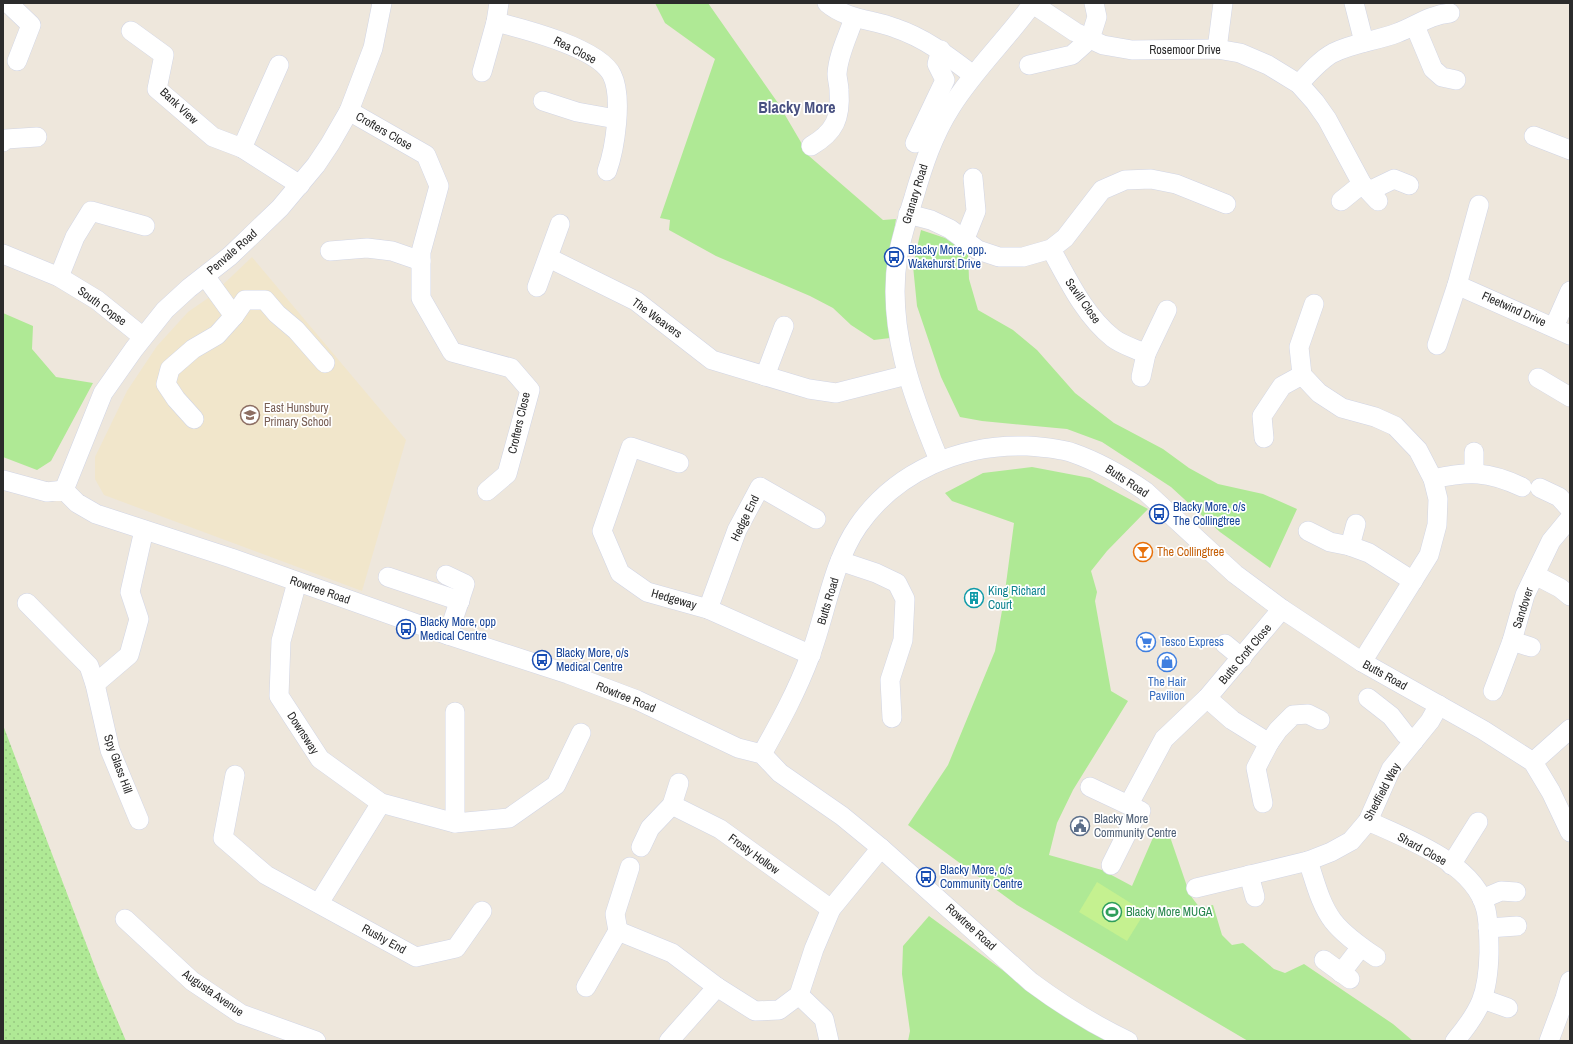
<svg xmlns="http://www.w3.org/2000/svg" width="1573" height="1044" viewBox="0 0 1573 1044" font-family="'Archivo Narrow',sans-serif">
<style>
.education{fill:#f1e6cb}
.grass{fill:url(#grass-dots)}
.park{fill:#afe995}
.pitch{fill:#c5f190}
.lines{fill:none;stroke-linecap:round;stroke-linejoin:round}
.minor-casing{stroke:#d1d5e5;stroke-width:20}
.minor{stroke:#fff;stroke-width:19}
.labels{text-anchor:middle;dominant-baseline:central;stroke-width:3.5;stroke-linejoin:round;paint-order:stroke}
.street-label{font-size:12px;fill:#2b2b2b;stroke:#fff}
.transit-label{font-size:12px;fill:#164399;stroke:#fff;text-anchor:start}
.education-label{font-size:12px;fill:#785e54;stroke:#fff;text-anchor:start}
.food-label{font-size:12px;fill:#c56008;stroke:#fff;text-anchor:start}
.culture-label{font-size:12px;fill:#0d838f;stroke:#fff;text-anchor:start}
.shop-label{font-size:12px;fill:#366cbe;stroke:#fff;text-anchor:start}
.service-label{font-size:12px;fill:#4e5e75;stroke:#fff;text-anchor:start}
.leisure-label{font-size:12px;fill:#27864d;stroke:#fff;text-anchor:start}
.district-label{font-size:16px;font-weight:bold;fill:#485080;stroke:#fff}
</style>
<defs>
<pattern id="grass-dots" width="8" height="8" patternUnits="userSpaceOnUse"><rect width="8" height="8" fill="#afe995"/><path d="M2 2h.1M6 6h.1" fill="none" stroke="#97c881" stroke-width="1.8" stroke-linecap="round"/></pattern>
</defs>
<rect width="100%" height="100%" fill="#eee7dc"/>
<polygon class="education" points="252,257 406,440 362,591 104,495 95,479 95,457 127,391 157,346 188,312 211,296"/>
<polygon class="grass" points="3,725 98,975 126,1041 3,1041"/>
<g class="park">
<polygon points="655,3 708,3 778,103 809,156 883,220 896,219 886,280 890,338 874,340 851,325 833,308 810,296 716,256 669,230 670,220 660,218 715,59 665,23"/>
<polygon points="921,230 945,238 968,253 969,279 978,310 1013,330 1037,350 1075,393 1114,423 1163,449 1189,468 1218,484 1263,494 1297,509 1270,568 1220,532 1171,487 1102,442 1067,429 982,421 960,417 941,377 917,306 913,266"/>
<polygon points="3,313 33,326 32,349 56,377 93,383 51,461 37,470 3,457"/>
<polygon points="1032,467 1090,478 1148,509 1107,551 1091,571 1097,592 1095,601 1111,691 1128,701 1073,790 1057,823 1049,855 1102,870 1132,886 1155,833 1168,831 1190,895 1200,908 1213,905 1222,935 1232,945 1243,943 1274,969 1285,973 1304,964 1393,1024 1413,1041 1248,1041 1017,905 908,825 948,765 995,651 1004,599 1014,523 952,501 945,493 983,473"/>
<polygon points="929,916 1058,1011 1113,1041 908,1041 910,1031 902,974 903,946"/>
</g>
<polygon class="pitch" points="1097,882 1145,912 1127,941 1079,912"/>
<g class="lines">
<defs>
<g id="minor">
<polyline points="5,3 9,4 31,25 17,61"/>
<path d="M827,3C847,20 872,19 895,28C925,38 948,56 973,75"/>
<polyline points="1354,3 1364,42"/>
<polyline points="1033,4 1075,32 1103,45 1132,50 1217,49 1240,53 1268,65 1299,84 1315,102 1327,119 1362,184 1378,201"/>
<path d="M496,22C524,29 599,48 612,75C623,97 615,149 607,171"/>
<polyline points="1415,26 1433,69 1442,77 1456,80"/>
<polyline points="131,31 164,55 157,89 213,137 242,148 300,185"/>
<polyline points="1217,49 1223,3"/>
<polyline points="1029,65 1072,55 1090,39 1097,17 1094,3"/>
<polyline points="482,72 496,22 499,3"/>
<path d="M1299,84C1309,73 1320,60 1333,53C1353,43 1376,41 1397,33C1416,26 1429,15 1450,13"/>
<polyline points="543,101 577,112 616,119"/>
<polyline points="349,111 426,155 439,186 421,252 421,298 452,352 511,368 530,390 507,474 487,491"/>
<polyline points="1534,136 1570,150"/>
<polyline points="3,142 6,139 37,137"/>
<polyline points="915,143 945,80 937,64 941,50"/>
<path d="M811,146C835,132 841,118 839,90C839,85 837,79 837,74C838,55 848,36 854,18"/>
<polyline points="242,148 279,65"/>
<polyline points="1369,191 1394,179 1409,185"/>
<polyline points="1341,201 1362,184"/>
<polyline points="908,214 931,220 950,229 978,250 999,257 1023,257 1051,249 1065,238 1102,190 1125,180 1151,179 1176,184 1226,204"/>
<polyline points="964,241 976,211 973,178"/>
<path d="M1051,249C1068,280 1085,316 1113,338C1122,345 1136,349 1146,354L1167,310"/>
<polyline points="330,251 367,248 392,251 421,261"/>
<polyline points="3,254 59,277 97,300 143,337"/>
<polyline points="549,258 636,301 712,360 809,389 836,393 907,375"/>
<polyline points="59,277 75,237 91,211 145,226"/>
<polyline points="1457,285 1570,335"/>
<polyline points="537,287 560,224"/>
<polyline points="1314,304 1299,347 1302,375 1319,393 1342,408 1375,417 1395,426 1418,450 1433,479 1438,499 1437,525 1429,555 1362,662"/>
<polyline points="234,316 245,300 265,300 277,314 296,330 325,363"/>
<polyline points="1554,327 1570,291"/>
<polyline points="1437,345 1457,285 1479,205"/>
<polyline points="765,376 784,326"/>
<polyline points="1141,377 1146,354"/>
<polyline points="1538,378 1570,397"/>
<polyline points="194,419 176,399 166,384 170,369 193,349 217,335 234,316 205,276"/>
<polyline points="1264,438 1262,416 1282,386 1302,375"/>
<path d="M939,460C912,395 886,327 898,255C902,235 908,216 914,197C923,166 933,135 951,107C974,70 1007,39 1033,3"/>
<polyline points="679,463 631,447 602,531 620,573 647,592 708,609 811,655"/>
<polyline points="1474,473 1474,452"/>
<path d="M1433,479C1469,471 1488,471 1522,487"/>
<path d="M3,480L47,492L64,490L77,503L96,514L231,558L448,635L568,674L637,700L738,748L762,754L780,773L842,816L881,848L1031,982C1062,1005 1094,1025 1128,1041"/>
<polyline points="1540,488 1559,497 1570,509"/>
<polyline points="64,490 103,393 134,349 165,310 189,288 230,256 280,208 316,165 330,144 349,111 373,48 382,3"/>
<polyline points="1308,531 1330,542 1350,546 1369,553 1413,581"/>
<polyline points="1350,546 1356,524"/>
<polyline points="840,561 876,573 897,583 905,599 903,640 890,680 892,718"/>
<polyline points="446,575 465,584 448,635"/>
<polyline points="1535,575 1560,588 1570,596"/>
<polyline points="388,577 460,601"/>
<polyline points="297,582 281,641 279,696 320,759 381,803 455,823 509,818 556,785 581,733"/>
<polyline points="27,603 89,666 95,684 110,750 139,820"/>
<polyline points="708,609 737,530 760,487 816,519"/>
<polyline points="1512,641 1531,647"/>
<polyline points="1225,644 1242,658"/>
<polyline points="95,684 129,655 139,619 130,592 144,530"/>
<polyline points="1493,691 1512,641 1525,595 1551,541 1570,518"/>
<polyline points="1207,698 1232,720 1269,743 1278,730 1293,715 1308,714 1320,720"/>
<polyline points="1368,698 1391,716 1405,734 1414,741"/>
<polyline points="455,712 455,823"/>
<path d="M762,754C780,722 797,691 810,656C826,614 832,564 858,526C896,471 961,444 1026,446C1041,447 1058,448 1073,453C1099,462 1123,476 1145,491L1235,574L1282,609L1362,662L1483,730L1533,762L1551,792L1570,832"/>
<polyline points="1533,762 1570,729"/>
<polyline points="235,775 223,838 266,875 416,957 456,948 482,911"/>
<polyline points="1090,787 1141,811"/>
<polyline points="1263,803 1256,768 1269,743"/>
<polyline points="1129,804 1164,739 1207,698 1282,609"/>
<polyline points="672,805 720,829 831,909"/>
<path d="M1368,821C1407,839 1475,863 1486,910C1489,924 1489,939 1489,953C1488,994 1481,1010 1455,1041"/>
<polyline points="641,847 650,828 672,805 679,783"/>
<path d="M1308,861C1315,881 1320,904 1333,921C1344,935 1361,947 1376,957"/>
<polyline points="1111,865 1135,817 1134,807"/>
<polyline points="1451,865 1478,822"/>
<polyline points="1249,875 1255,897"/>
<polyline points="1196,888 1308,861 1331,852 1351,841 1368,821 1391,769 1430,721 1439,705"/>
<polyline points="1482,899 1501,891 1516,892"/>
<polyline points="319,903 381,803"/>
<polyline points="125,919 192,981 241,1014 316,1041"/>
<polyline points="1488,928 1517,926"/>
<polyline points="618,931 672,953 717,987 755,1011 779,1010 799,995 814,949 831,909 881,848"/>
<polyline points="1324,960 1350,979"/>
<polyline points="1341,973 1361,947"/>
<polyline points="586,987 618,931 615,914 630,867"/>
<polyline points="799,995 824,1019 829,1041"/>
<polyline points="1483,999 1508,1008"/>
<polyline points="669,1041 717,987"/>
<polyline points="1549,1041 1565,998 1570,981"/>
</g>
</defs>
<use href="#minor" class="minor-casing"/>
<use href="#minor" class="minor"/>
</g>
<defs>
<symbol id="bus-ring" viewBox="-11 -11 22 22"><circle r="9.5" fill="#fff" stroke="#1a4fb4" stroke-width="1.5"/><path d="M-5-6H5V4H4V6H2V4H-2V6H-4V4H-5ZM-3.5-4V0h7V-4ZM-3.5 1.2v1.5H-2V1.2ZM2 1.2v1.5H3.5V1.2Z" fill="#1a4fb4"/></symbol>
<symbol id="school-ring" viewBox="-11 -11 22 22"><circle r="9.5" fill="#fff" stroke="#8d6e63" stroke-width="1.5"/><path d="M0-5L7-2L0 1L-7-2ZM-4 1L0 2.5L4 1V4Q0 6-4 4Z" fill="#8d6e63"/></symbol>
<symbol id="bar-ring" viewBox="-11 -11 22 22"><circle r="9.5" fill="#fff" stroke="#e8710a" stroke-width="1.5"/><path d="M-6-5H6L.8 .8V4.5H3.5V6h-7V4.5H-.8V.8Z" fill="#e8710a"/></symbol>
<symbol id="building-ring" viewBox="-11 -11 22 22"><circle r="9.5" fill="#fff" stroke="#0f9aa8" stroke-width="1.5"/><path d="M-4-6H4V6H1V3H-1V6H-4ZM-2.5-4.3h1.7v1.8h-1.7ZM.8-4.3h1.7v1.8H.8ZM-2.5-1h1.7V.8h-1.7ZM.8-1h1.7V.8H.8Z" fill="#0f9aa8"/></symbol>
<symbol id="supermarket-ring" viewBox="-11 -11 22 22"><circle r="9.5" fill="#fff" stroke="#3f7fe0" stroke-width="1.5"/><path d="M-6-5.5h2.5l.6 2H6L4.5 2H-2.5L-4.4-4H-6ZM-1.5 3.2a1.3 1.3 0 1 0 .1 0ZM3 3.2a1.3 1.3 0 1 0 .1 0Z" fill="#3f7fe0"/></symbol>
<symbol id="shop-ring" viewBox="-11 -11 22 22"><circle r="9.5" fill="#fff" stroke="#3f7fe0" stroke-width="1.5"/><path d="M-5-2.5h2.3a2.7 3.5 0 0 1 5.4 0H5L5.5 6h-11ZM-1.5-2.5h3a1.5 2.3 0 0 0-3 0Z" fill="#3f7fe0"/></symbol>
<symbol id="civic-ring" viewBox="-11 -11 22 22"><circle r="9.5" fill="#fff" stroke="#5c6f8a" stroke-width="1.5"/><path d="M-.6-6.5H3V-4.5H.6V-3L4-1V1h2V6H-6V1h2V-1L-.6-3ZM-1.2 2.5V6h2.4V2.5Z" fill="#5c6f8a"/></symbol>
<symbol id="stadium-ring" viewBox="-11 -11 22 22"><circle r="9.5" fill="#fff" stroke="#2e9e5b" stroke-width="1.5"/><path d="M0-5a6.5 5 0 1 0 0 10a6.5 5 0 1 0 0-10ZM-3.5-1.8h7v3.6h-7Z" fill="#2e9e5b"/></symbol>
</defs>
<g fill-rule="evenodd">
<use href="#bus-ring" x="883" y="246" width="22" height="22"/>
<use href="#school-ring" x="239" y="404" width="22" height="22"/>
<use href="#bus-ring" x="1148" y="503" width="22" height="22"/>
<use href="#bar-ring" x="1132" y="541" width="22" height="22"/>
<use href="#building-ring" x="963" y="587" width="22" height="22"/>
<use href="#bus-ring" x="395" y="618" width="22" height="22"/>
<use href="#supermarket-ring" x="1135" y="631" width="22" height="22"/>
<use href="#bus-ring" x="531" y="649" width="22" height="22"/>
<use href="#shop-ring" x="1156" y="651" width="22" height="22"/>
<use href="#civic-ring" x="1069" y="815" width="22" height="22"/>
<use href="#bus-ring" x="915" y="866" width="22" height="22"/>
<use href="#stadium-ring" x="1101" y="901" width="22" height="22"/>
</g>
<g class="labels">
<g class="street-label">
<text transform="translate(575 50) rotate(27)">Rea Close</text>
<text x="1185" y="50">Rosemoor Drive</text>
<text transform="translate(179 106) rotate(43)">Bank View</text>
<text transform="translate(384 131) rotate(30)">Crofters Close</text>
<text transform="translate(915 194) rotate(-73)">Granary Road</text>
<text transform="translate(232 252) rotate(-41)">Penvale Road</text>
<text transform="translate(1083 301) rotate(55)">Savill Close</text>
<text transform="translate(102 306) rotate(36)">South Copse</text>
<text transform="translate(1514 309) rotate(24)">Fleetwind Drive</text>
<text transform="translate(657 318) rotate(36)">The Weavers</text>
<text transform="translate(519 423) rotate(-77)">Crofters Close</text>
<text transform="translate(1127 481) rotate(33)">Butts Road</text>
<text transform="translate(745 518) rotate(-64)">Hedge End</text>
<text transform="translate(320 590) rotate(19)">Rowtree Road</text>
<text transform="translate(674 599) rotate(16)">Hedgeway</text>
<text transform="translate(828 601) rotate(-73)">Butts Road</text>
<text transform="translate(1523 608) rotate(-72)">Sandover</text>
<text transform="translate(1245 654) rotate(-50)">Butts Croft Close</text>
<text transform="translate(1385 675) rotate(29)">Butts Road</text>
<text transform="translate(626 697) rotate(22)">Rowtree Road</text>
<text transform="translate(303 733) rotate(57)">Downsway</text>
<text transform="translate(118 764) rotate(70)">Spy Glass Hill</text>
<text transform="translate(1382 792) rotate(-62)">Shedfield Way</text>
<text transform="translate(1422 849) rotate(29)">Shard Close</text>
<text transform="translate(754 854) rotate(36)">Frosty Hollow</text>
<text transform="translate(971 927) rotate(42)">Rowtree Road</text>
<text transform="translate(384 939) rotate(29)">Rushy End</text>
<text transform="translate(213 993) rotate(35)">Augusta Avenue</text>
</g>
<g class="transit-label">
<text x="908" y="250">Blacky More, opp.<tspan x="908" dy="14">Wakehurst Drive</tspan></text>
<text x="1173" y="507">Blacky More, o/s<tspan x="1173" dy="14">The Collingtree</tspan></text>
<text x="420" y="622">Blacky More, opp<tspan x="420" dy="14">Medical Centre</tspan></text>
<text x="556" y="653">Blacky More, o/s<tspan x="556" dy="14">Medical Centre</tspan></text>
<text x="940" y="870">Blacky More, o/s<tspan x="940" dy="14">Community Centre</tspan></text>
</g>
<g class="education-label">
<text x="264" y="408">East Hunsbury<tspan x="264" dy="14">Primary School</tspan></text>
</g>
<g class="food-label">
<text x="1157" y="552">The Collingtree</text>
</g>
<g class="culture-label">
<text x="988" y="591">King Richard<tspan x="988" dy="14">Court</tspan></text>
</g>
<g class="shop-label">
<text x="1160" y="642">Tesco Express</text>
<text x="1167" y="682" text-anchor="middle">The Hair<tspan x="1167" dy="14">Pavilion</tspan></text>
</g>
<g class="service-label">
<text x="1094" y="819">Blacky More<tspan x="1094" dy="14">Community Centre</tspan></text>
</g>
<g class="leisure-label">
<text x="1126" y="912">Blacky More MUGA</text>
</g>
<g class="district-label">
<text x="797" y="107">Blacky More</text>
</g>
</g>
<rect width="1573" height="1044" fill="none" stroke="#2b2b2b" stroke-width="8"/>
</svg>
